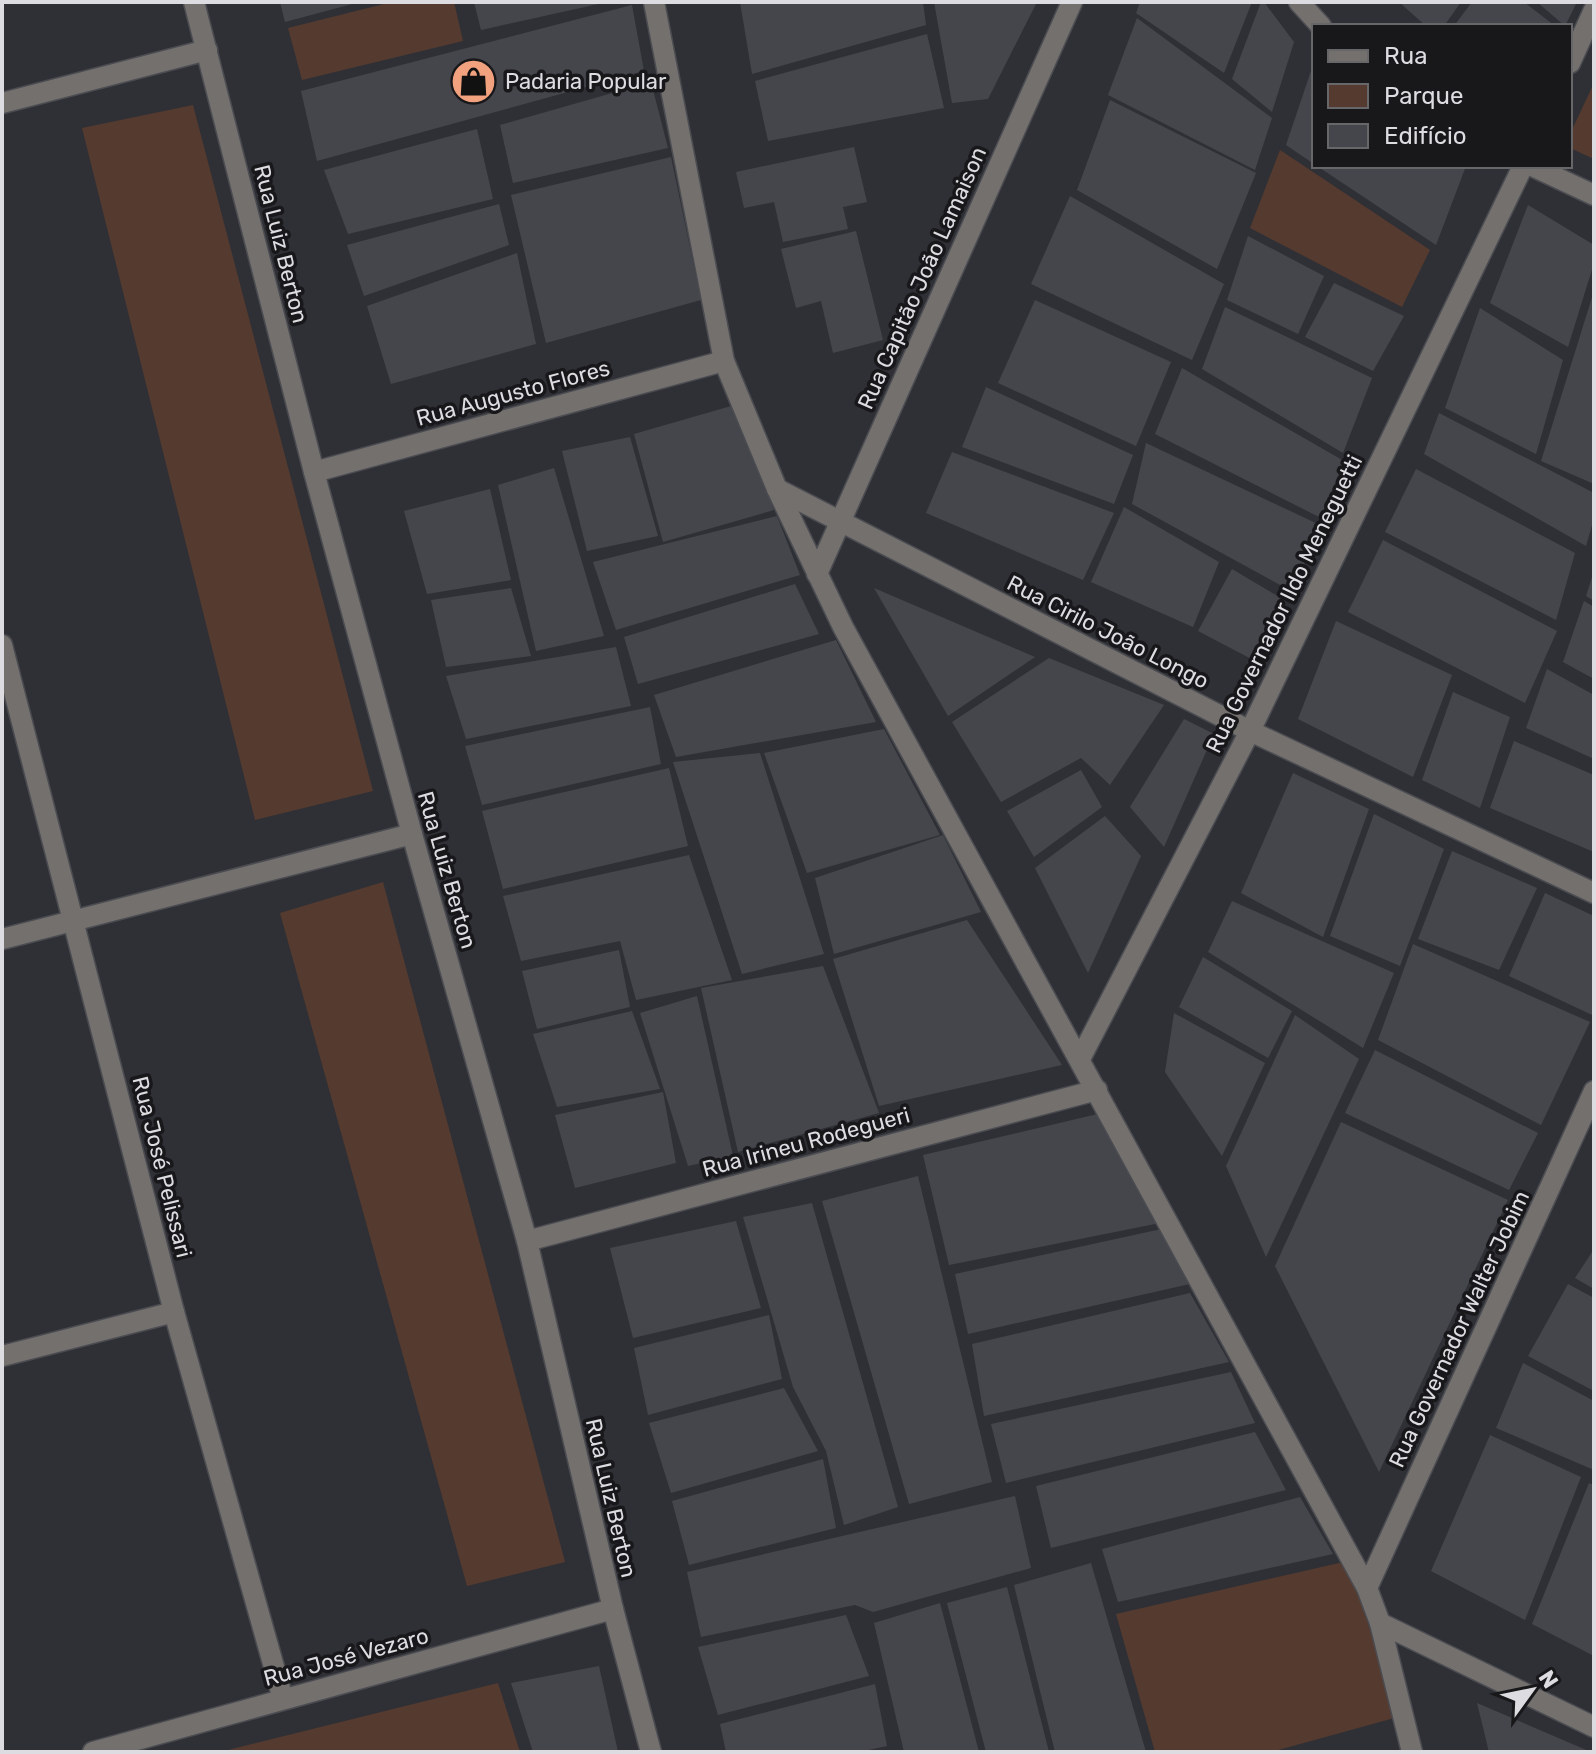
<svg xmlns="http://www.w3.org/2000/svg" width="1596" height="1754" viewBox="0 0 1596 1754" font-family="Rubik,sans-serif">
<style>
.green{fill:#553a2f}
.building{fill:#45464c}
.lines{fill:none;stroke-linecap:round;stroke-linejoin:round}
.minor-casing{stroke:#4b4c51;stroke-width:23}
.minor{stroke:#73706e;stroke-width:20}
.labels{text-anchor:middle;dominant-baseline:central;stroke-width:7;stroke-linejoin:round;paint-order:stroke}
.poi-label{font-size:22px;fill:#dddde1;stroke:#18181b;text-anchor:start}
.street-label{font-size:22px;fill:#dddde1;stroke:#18181b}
</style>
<rect width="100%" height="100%" fill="#2f3036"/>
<g class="green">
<polygon points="392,2 454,2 463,41 302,80 288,28"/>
<polygon points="1594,83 1594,159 1570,148 1570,134"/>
<polygon points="193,105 373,791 255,820 82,128"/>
<polygon points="1280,150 1430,250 1402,307 1250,228"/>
<polygon points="383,882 565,1562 467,1586 280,913"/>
<polygon points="1348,1561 1398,1717 1271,1752 1155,1752 1116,1614"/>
<polygon points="498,1683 520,1752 220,1752"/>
</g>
<g class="building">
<polygon points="280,2 356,2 356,3 285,22"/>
<polygon points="474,2 603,2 603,3 481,30"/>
<polygon points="740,2 923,2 926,25 752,74"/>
<polygon points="934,2 1037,2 988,99 952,103"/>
<polygon points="1140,2 1252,2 1224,73 1136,13"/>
<polygon points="1261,2 1264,2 1294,42 1272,112 1232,79"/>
<polygon points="1399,2 1461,2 1444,26 1426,26"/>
<polygon points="1472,2 1524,2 1555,26 1454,26"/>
<polygon points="1537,2 1577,2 1565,26"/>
<polygon points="632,5 644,71 317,161 301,91"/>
<polygon points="1137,18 1272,118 1255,170 1108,95"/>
<polygon points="927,34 944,108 768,141 755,81"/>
<polygon points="1314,62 1314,164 1286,145"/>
<polygon points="651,82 668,148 513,183 500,125"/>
<polygon points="1110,100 1256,173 1217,269 1077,190"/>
<polygon points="477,129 493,199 348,234 324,170"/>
<polygon points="854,147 867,202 843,207 848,229 783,242 774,202 744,208 736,172"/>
<polygon points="671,157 701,300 546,343 511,195"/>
<polygon points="1317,166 1466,166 1436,245"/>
<polygon points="1070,196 1224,284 1192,360 1031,284"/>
<polygon points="499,204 509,245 364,296 347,245"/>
<polygon points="1528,205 1594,245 1594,263 1568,347 1490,303"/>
<polygon points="856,231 883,340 833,353 821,301 796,308 781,249"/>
<polygon points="1248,236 1324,276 1298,334 1227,300"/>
<polygon points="517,253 536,344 391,384 367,306"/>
<polygon points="1334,283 1404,316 1373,371 1305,337"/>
<polygon points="1594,291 1594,484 1541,461"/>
<polygon points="1035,300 1171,362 1136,446 998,383"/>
<polygon points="1225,307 1372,378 1343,453 1202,369"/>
<polygon points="1480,308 1563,360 1536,454 1445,408"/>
<polygon points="1182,368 1344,461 1321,518 1155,434"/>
<polygon points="986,387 1133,455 1114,504 962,447"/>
<polygon points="738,404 774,510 663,542 634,434"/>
<polygon points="1439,413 1594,493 1594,518 1586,546 1424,454"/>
<polygon points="630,437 658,536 587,551 562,451"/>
<polygon points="1146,443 1320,525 1293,592 1132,504"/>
<polygon points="952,452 1114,513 1083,580 926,513"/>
<polygon points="554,468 604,636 536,651 498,485"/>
<polygon points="1416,469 1575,553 1556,620 1385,532"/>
<polygon points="490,489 511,580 427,594 404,511"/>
<polygon points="1124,507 1219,562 1193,627 1091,582"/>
<polygon points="777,516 800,575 616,630 593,562"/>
<polygon points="1383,540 1557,631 1525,703 1348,612"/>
<polygon points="1232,569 1286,601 1259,663 1198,631"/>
<polygon points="1594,571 1594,601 1586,596"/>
<polygon points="795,584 819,634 638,684 624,637"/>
<polygon points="511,588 531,656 446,667 431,600"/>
<polygon points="874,588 1035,657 948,716"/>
<polygon points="1584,601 1594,607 1594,679 1563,662"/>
<polygon points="1336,621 1452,675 1413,777 1298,719"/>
<polygon points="836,640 876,722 676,757 654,695"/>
<polygon points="616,647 631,706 466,739 446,676"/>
<polygon points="1049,658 1164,705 1110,785 1081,758 1001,802 952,722"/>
<polygon points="1547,669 1594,695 1594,759 1526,728"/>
<polygon points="1453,692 1510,717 1480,808 1422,780"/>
<polygon points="650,707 661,764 482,805 465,746"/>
<polygon points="1184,719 1214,734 1164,847 1130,807"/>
<polygon points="884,729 940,835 807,873 764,753"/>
<polygon points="1514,741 1594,775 1594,852 1490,808"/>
<polygon points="760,753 824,954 742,974 673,762"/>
<polygon points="669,768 688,846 503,889 482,811"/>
<polygon points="1081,770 1102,807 1034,857 1007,811"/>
<polygon points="1293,773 1369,809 1323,937 1241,893"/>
<polygon points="1374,814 1444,849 1400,966 1330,936"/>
<polygon points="1105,816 1141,856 1088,973 1035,868"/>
<polygon points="943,835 981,912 834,954 815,878"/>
<polygon points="1452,851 1537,888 1499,970 1418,939"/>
<polygon points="689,855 732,980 636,1000 620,941 521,961 503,896"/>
<polygon points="1545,893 1594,916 1592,1015 1509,976"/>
<polygon points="1232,901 1394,973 1363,1048 1208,952"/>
<polygon points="967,920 1062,1065 879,1106 833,959"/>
<polygon points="1413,944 1590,1022 1541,1125 1378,1040"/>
<polygon points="619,950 630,1007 537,1029 522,971"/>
<polygon points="1203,957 1292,1011 1268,1058 1179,1007"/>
<polygon points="823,966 879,1113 738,1152 701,988"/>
<polygon points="697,996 733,1156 688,1166 640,1013"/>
<polygon points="632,1011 660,1089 557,1107 533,1034"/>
<polygon points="1174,1013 1265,1063 1222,1156 1165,1072"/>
<polygon points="1295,1015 1359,1059 1266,1257 1226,1166"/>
<polygon points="1375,1050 1538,1133 1509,1190 1345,1113"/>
<polygon points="663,1092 676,1163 575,1188 555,1115"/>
<polygon points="1106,1112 1160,1223 949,1265 923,1155"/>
<polygon points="1341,1122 1508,1200 1379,1472 1275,1266"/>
<polygon points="918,1176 992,1482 909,1504 822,1201"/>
<polygon points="812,1203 898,1507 844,1525 826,1451 793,1387 743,1217"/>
<polygon points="736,1221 761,1308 633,1338 610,1248"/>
<polygon points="1166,1228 1190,1284 968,1334 955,1274"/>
<polygon points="1594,1249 1594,1289 1575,1278"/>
<polygon points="1568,1284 1594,1298 1594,1391 1528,1356"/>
<polygon points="1190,1293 1229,1362 984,1416 972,1344"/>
<polygon points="769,1315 782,1379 648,1415 634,1348"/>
<polygon points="1523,1363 1594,1401 1594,1470 1496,1428"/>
<polygon points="1231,1372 1255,1423 1006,1483 991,1424"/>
<polygon points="784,1388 818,1451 671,1493 649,1423"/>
<polygon points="1255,1432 1286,1490 1051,1548 1036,1486"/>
<polygon points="1490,1435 1581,1477 1525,1620 1431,1571"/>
<polygon points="823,1459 836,1528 689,1565 672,1501"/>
<polygon points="1589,1483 1594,1485 1594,1656 1532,1624"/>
<polygon points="1015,1496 1031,1568 873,1612 855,1605 701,1637 687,1572"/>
<polygon points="1300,1497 1333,1554 1118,1602 1102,1549"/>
<polygon points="1091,1563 1146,1752 1055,1752 1014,1585"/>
<polygon points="1007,1587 1049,1752 986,1752 947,1603"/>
<polygon points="940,1603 979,1752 904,1752 874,1623"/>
<polygon points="846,1615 869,1676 718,1715 698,1647"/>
<polygon points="599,1666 618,1752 533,1752 511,1683"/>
<polygon points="875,1684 887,1746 859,1752 726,1752 720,1724"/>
<polygon points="1477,1703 1591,1752 1489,1752"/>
</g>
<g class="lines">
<defs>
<g id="minor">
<polyline points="194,2 314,472 412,834 527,1241 613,1609 651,1752"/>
<polyline points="654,2 724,361 777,489 843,627 1367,1588 1380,1623 1412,1752"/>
<polyline points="1299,2 1321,26"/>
<polyline points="1570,63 1594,10"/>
<polyline points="2,103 207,50"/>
<polyline points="1532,166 1594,195"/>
<polyline points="314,472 724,361"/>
<polyline points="777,489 1250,731 1594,893"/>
<polyline points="817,574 1072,2"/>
<polyline points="2,645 174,1312 283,1699"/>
<polyline points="2,939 412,834"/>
<polyline points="1080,1059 1250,731 1523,166"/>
<polyline points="527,1241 1097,1090"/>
<polyline points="2,1356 174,1312"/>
<polyline points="1367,1588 1594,1091"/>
<polyline points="1380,1623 1594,1727"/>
<polyline points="93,1752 613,1609"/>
</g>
</defs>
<use href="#minor" class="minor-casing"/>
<use href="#minor" class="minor"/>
</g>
<defs>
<symbol id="shop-disc" viewBox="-11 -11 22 22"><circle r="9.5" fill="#f2a17e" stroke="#18181b"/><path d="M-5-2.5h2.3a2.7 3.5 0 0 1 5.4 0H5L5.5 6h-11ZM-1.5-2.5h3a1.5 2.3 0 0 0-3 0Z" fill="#111"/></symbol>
</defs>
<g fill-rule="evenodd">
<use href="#shop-disc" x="448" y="56" width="51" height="51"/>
</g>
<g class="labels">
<g class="poi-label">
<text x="505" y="81">Padaria Popular</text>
</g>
<g class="street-label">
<text transform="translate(281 244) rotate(76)">Rua Luiz Berton</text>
<text transform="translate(922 278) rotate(-66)">Rua Capitão João Lamaison</text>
<text transform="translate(513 393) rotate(-15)">Rua Augusto Flores</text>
<text transform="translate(1284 604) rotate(-64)">Rua Governador Ildo Meneguetti</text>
<text transform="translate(1108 632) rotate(27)">Rua Cirilo João Longo</text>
<text transform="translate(447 870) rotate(74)">Rua Luiz Berton</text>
<text transform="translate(806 1142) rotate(-15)">Rua Irineu Rodegueri</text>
<text transform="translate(162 1167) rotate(76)">Rua José Pelissari</text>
<text transform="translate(1459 1329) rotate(-65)">Rua Governador Walter Jobim</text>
<text transform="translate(611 1498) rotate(77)">Rua Luiz Berton</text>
<text transform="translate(346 1657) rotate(-15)">Rua José Vezaro</text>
</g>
</g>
<rect width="1596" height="1754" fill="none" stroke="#dddde1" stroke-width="8"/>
<rect x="1312" y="24" width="260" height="144" fill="#18181b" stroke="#67676a" stroke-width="2"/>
<rect x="1328" y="50" width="40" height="12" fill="#73706e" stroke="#67676a" stroke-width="2"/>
<text x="1384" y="64" font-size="24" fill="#dddde1">Rua</text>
<rect x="1328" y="84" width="40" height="24" fill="#553a2f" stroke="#67676a" stroke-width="2"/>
<text x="1384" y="104" font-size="24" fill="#dddde1">Parque</text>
<rect x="1328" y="124" width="40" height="24" fill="#45464c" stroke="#67676a" stroke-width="2"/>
<text x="1384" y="144" font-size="24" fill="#dddde1">Edifício</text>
<g transform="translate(1532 1690) rotate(57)" stroke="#18181b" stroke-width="6" paint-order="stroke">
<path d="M0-6L14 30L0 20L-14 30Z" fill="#dddde1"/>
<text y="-12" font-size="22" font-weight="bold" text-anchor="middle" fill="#dddde1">N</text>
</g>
</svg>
